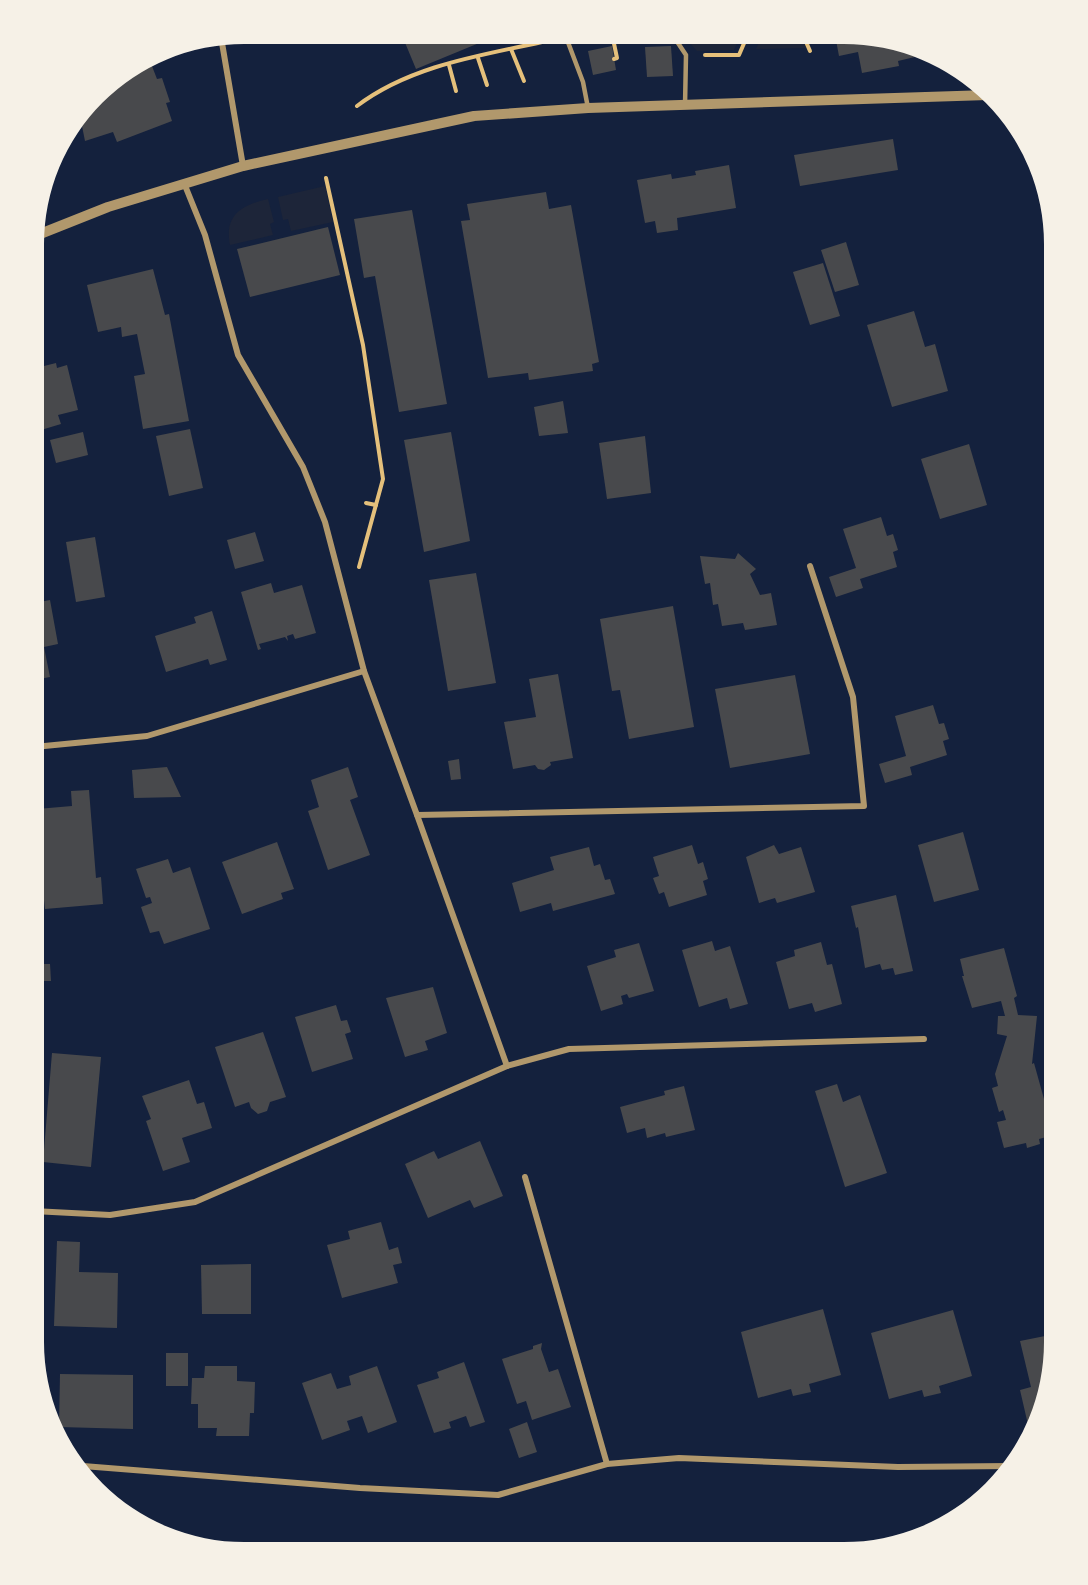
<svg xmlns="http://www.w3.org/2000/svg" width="1088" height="1585" viewBox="0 0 1088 1585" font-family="'Space Grotesk',sans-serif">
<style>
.green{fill:#1d2539}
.building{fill:#48494c}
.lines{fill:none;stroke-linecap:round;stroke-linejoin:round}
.path{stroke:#e5c07b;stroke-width:4}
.service{stroke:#b1986c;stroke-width:4.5}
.minor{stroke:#b1986c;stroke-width:6}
.tertiary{stroke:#b1986c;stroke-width:10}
</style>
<rect width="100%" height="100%" fill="#14213d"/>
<g class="green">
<polygon points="682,34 741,34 734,50 697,51"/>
<polygon points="762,35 800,35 806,48 756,49"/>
<polygon points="325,186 333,222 291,231 288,219 283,220 278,197"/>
<path d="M268,199L274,222L270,224L273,235L230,245C224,215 242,205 268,199Z"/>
</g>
<g class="building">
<polygon points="401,33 501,34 416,69"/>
<polygon points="835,35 872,35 919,56 898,61 899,66 862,73 858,52 839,56"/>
<polygon points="612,46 616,70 593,75 588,51"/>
<polygon points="671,46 673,76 647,77 645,47"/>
<polygon points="150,61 157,79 162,78 170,102 166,103 172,121 117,142 113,132 85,141 80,116 101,90 113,85 111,81"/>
<polygon points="893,139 898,170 800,186 794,155"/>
<polygon points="729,165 736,208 677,218 678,230 657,233 655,221 645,223 637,180 671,174 672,179 696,175 695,171"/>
<polygon points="546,192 549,209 571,205 599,362 592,364 593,371 529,380 528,373 488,378 461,221 470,220 467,204"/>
<polygon points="412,210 447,404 399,412 375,276 364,278 354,219"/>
<polygon points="328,227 340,275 250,297 237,249"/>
<polygon points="846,242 859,285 835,292 821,250"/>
<polygon points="823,263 840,316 810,325 793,272"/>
<polygon points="153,269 165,315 169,314 189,421 143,429 134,376 145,374 137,334 122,337 121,327 98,332 87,285"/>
<polygon points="914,311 925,347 935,344 948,391 892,407 867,325"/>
<polygon points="56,363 57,368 67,365 78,410 58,415 61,424 41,430 39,418 35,415 35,375 44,370 44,366"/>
<polygon points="563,401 568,433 539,436 534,407"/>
<polygon points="190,429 203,488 169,496 156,436"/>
<polygon points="83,432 88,455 56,463 50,440"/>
<polygon points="451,432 470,541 424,552 404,440"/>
<polygon points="645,436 651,493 607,499 599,443"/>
<polygon points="969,444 987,505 940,519 921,459"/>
<polygon points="881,517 887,536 893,534 898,550 893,552 897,567 860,579 863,588 836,597 829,577 856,568 843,529"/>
<polygon points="255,532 264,561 235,569 227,540"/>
<polygon points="95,537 105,597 76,602 66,542"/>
<polygon points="738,553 756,569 750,574 760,595 771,593 777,625 745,630 743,623 722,626 718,604 713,605 710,583 705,584 700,556 735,559"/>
<polygon points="476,573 496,683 448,691 429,580"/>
<polygon points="271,583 274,593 302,585 316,633 295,639 293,634 287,636 288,641 285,637 259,644 261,649 258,650 241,592"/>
<polygon points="50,600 58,644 44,647 50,677 34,680 34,603"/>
<polygon points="673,606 694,727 629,739 620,690 612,691 600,619"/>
<polygon points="212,611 227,660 210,665 208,659 166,672 155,636 196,623 194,617"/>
<polygon points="558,674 573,758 550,762 551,765 544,770 538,769 535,765 513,769 504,722 536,717 529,679"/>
<polygon points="795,675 810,754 730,768 715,689"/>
<polygon points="933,705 939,724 944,723 949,739 943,741 947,755 910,767 912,775 885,783 879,764 906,756 895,716"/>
<polygon points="459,759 461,779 451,780 448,761"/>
<polygon points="167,767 181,797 134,798 132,770"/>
<polygon points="348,767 358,797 350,800 370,855 328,870 308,811 319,807 311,780"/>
<polygon points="89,790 96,878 101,877 103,904 45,909 41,875 38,875 37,860 41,859 37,809 72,806 71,791"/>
<polygon points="963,832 979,890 934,902 918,845"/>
<polygon points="277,842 294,889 281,893 283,899 242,914 222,862"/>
<polygon points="692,845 698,864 703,862 708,879 703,881 707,895 669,907 664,892 659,894 653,878 659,876 653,857"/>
<polygon points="774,845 779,854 801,847 815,892 777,903 775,898 759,903 746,857"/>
<polygon points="589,847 594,866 600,864 605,880 610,879 615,894 553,911 551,903 520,912 512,883 554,870 550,857"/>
<polygon points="168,859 173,873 190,867 210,929 164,944 159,931 150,933 141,907 152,903 150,897 146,898 136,869"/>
<polygon points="896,895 913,971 895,975 893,968 882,970 880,964 865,968 858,927 856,928 851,906"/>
<polygon points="712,941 715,951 730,946 748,1004 730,1009 727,998 699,1007 682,950"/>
<polygon points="821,942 827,965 832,964 842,1004 815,1012 812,1003 789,1009 776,962 795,956 794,950"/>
<polygon points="639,943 654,991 629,998 627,994 621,996 623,1004 601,1011 587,966 616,957 614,950"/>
<polygon points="1004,948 1017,996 1014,998 1018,1015 1037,1016 1032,1064 1034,1063 1054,1135 1039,1139 1040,1144 1027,1148 1026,1143 1004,1148 997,1122 1006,1120 1003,1110 999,1112 992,1088 998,1086 995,1074 1007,1036 997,1034 998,1016 1005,1016 1001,1001 972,1008 962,976 964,976 960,959"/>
<polygon points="34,964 50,964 51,981 34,981"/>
<polygon points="433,987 447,1033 425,1041 428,1050 405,1057 386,998"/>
<polygon points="336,1005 341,1021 347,1020 351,1032 345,1034 353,1059 312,1072 295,1017"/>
<polygon points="263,1032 286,1097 270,1102 267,1111 258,1114 251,1108 249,1102 235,1107 215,1047"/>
<polygon points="52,1053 101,1057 91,1167 43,1162"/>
<polygon points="189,1080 197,1104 204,1102 212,1128 182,1138 190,1162 163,1171 146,1121 151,1119 142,1096"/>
<polygon points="837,1084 843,1102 860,1095 887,1173 845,1187 815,1091"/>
<polygon points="684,1086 695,1130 666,1137 665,1133 647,1138 645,1128 627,1133 620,1107 665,1095 664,1091"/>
<polygon points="480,1141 503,1196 474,1208 470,1200 428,1218 405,1164 434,1151 438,1159"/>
<polygon points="381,1222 389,1250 398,1247 402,1263 393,1265 398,1283 342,1298 327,1245 350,1239 348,1231"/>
<polygon points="57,1241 80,1242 79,1272 118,1273 117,1328 54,1326"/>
<polygon points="251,1264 251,1314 202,1314 201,1265"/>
<polygon points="823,1309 841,1375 809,1384 811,1392 793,1396 791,1389 758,1398 741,1332"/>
<polygon points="953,1310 972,1376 939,1386 941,1393 924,1397 922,1390 889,1399 871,1333"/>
<polygon points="1055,1334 1055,1355 1029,1429 1020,1390 1031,1387 1020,1341"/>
<polygon points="542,1343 541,1349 549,1372 558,1369 571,1407 532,1420 526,1401 517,1404 502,1359 533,1349 533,1346"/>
<rect x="166" y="1353" width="22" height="33"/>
<polygon points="464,1362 485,1422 470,1427 466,1416 449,1422 451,1428 434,1433 417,1385 439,1378 437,1372"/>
<polygon points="205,1366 237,1366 237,1381 255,1382 254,1413 250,1413 249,1436 216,1436 217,1428 198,1428 198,1404 191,1404 192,1378 204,1378"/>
<polygon points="377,1366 397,1422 368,1433 362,1416 347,1421 350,1430 322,1440 302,1383 331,1373 337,1389 351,1385 349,1376"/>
<polygon points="60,1374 133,1375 133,1429 59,1427"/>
<polygon points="527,1422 537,1452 519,1458 509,1429"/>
</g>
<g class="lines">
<g class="path">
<polyline points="612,34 617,58 614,59"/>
<polyline points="803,35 810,51"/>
<polyline points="511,49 524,81"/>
<polyline points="705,55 739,55 748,34"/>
<polyline points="478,58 487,85"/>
<polyline points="449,65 456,91"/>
<path d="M357,106C411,65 483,55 547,41"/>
<polyline points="326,178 363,345 383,479 359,567"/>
<polyline points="366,503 376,505"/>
</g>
<g class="service">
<polyline points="575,34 566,37 583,82 588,108"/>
<polyline points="672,34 686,55 685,106"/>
</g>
<g class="minor">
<polyline points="221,37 243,166"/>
<polyline points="184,183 205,235 238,355 303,467 325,522 364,671 417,815 864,806 853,697 810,566"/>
<polyline points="34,747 147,736 364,671"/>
<polyline points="417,815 507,1066"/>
<polyline points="525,1177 607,1464"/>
<polyline points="33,1211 110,1215 195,1202 507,1066 569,1049 924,1039"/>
<polyline points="83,1466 360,1488 498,1495 607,1464 679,1458 898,1467 1011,1466"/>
</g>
<polyline class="tertiary" points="35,236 108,207 243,166 474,116 588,108 988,95"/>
</g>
<path d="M0 0H1088V1585H0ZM244 44H844A200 200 0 0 1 1044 244V1342A200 200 0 0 1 844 1542H244A200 200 0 0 1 44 1342V244A200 200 0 0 1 244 44Z" fill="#f6f1e7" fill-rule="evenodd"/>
</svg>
